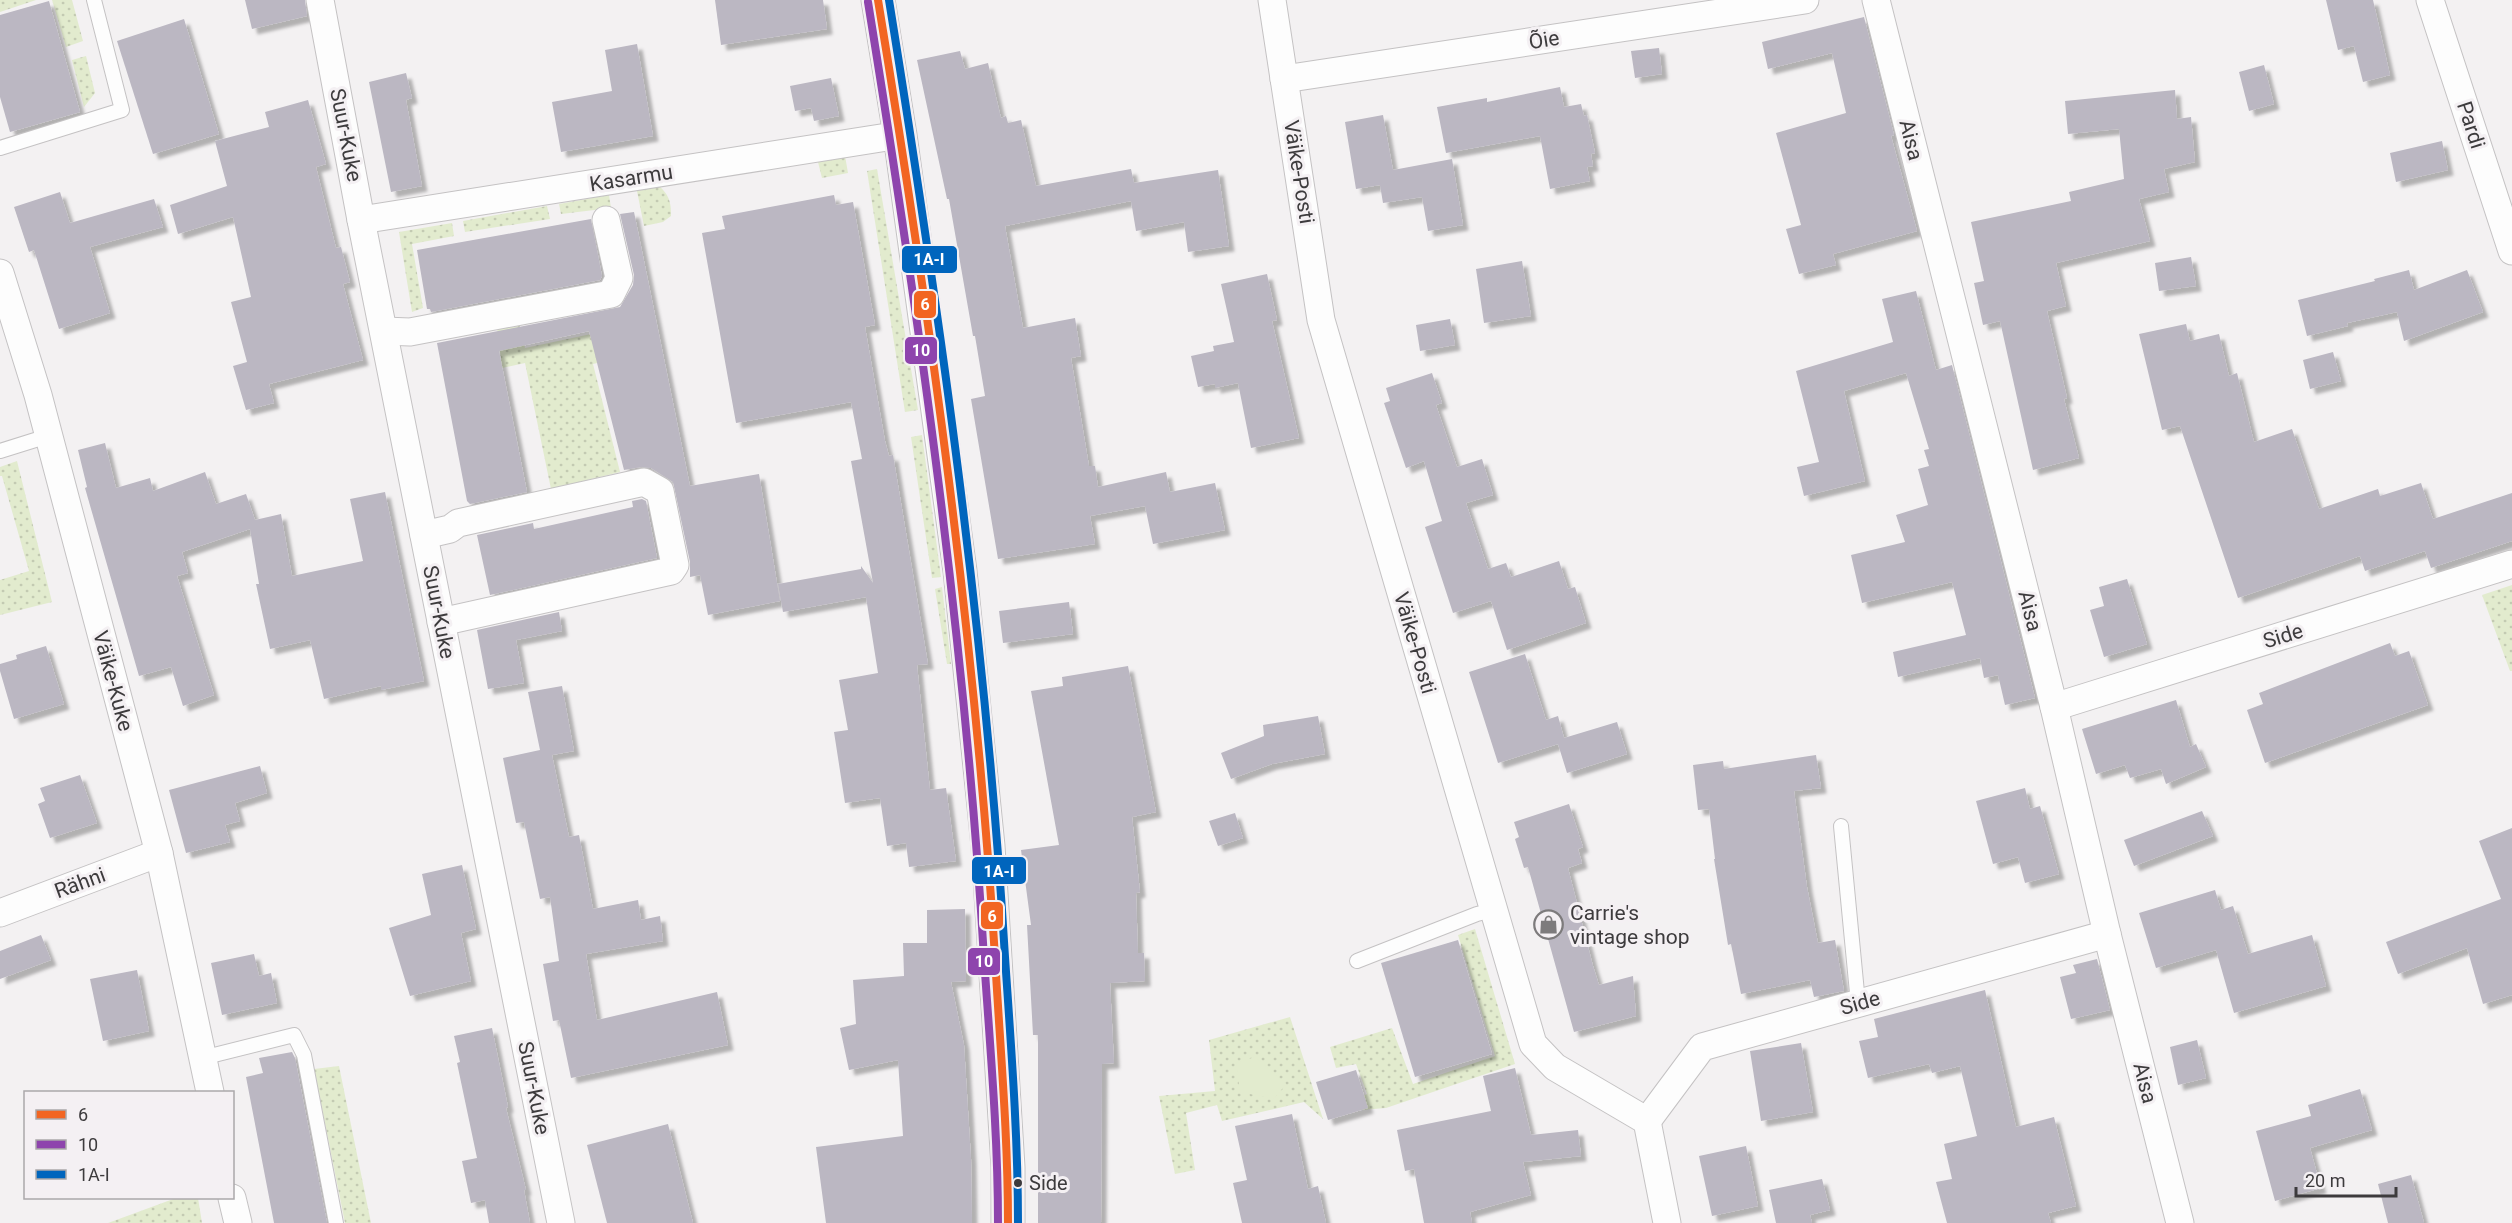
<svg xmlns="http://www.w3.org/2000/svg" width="2512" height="1223" viewBox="0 0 2512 1223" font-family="Roboto,sans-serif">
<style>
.grass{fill:url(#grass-dots)}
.green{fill:#e2ebce}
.building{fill:#bbb7c2;filter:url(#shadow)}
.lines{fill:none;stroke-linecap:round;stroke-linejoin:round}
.service-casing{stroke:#c4c2c3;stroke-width:16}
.minor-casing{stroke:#c4c2c3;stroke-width:29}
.tertiary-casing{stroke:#c4c2c3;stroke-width:35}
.service{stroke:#fdfdfd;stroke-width:14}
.minor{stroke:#fdfdfd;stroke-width:27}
.tertiary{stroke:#fdfdfd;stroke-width:33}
.bus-1-casing{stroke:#f4f0f3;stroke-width:12}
.bus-2-casing{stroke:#f4f0f3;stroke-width:12}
.bus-3-casing{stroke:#f4f0f3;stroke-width:12}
.bus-1{stroke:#f26522;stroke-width:8}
.bus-2{stroke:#8e44ad;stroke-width:8}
.bus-3{stroke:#0065bd;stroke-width:8}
.bus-dot{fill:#3d3b3d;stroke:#f4f0f3;stroke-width:2}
.labels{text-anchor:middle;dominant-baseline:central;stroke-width:6;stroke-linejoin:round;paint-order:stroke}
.bus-label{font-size:20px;fill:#3d3b3d;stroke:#f4f0f3;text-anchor:start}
.street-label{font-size:21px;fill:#3d3b3d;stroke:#f4f0f3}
.poi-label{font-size:21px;fill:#3d3b3d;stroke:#f4f0f3;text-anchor:start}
.line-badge{stroke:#f4f0f3;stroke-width:2}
.badge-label{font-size:16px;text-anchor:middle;font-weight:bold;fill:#fff}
</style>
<defs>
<pattern id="grass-dots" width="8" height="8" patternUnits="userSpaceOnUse" patternTransform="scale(1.5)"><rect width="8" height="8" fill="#e2ebce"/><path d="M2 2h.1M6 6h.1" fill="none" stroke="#c3cab2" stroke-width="1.8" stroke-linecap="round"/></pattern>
<filter id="shadow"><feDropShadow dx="5.5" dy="5.5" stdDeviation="1.5" flood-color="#0004"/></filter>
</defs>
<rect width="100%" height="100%" fill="#f3f1f2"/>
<g class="grass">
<polygon points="0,0 36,0 0,12"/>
<polygon points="52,0 72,0 83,41 66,47"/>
<polygon points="86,56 95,93 84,107 72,60"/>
<polygon points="844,150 848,173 822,178 816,154"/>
<polygon points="877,169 918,410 905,412 867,171"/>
<path d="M658,185C669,195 671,201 671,216L663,222L644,226L637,191Z"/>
<polygon points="609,195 611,208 561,214 559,204"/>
<polygon points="547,206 550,219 465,232 463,221"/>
<polygon points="452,223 454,236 412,244 423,308 412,312 399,232"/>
<polygon points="519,323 525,348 591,334 623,357 593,364 620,472 551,489 525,363 502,368 497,327"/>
<polygon points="922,435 941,577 932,578 911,437"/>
<polygon points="17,461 52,602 0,615 0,580 29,571 2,476 0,476 0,467"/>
<polygon points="2512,585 2512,671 2510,671 2482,595"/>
<polygon points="942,587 951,664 947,664 935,589"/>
<polygon points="1475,929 1515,1064 1386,1108 1348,1111 1346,1104 1367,1094 1356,1064 1336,1068 1330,1047 1392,1028 1413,1084 1495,1056 1458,935"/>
<polygon points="1290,1017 1323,1119 1304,1102 1222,1121 1217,1105 1186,1113 1195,1170 1175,1174 1159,1096 1215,1091 1209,1040"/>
<polygon points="339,1066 371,1223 345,1223 314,1069"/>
<polygon points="176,1198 198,1198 202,1223 108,1223"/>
</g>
<polygon class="green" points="1255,1057 1286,1084 1274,1099 1240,1092 1236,1063"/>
<g class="building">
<polygon points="245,0 305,0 307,16 252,29"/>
<polygon points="715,0 823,0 827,29 721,45"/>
<polygon points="2326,0 2373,0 2390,75 2363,82 2354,46 2338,50"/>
<polygon points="49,1 80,112 10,132 0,97 0,15"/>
<polygon points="1864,17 1894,135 1891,136 1917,231 1833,254 1836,265 1799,274 1786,229 1801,225 1776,133 1846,113 1832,53 1768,69 1762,42"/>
<polygon points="184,19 219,134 153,154 117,41"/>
<polygon points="637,44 653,136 561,152 552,102 612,91 605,50"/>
<polygon points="1659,48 1662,74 1635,78 1631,51"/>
<polygon points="960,51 965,69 988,63 1001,118 1006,116 1008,123 1021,120 1036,186 1131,169 1134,183 1218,170 1229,246 1188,252 1184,222 1136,231 1131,201 1005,226 1023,328 1075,318 1081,356 1071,358 1089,466 1095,466 1098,487 1166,472 1170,492 1215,483 1225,530 1153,544 1145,506 1090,516 1095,544 998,559 971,399 985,396 975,336 973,336 949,199 947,199 917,60"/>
<polygon points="2264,65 2274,104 2249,111 2239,72"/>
<polygon points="406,73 412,98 406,100 422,186 391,192 369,82"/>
<polygon points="831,78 839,116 814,121 811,108 795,111 790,86"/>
<polygon points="1560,87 1564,107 1581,104 1584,116 1587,115 1595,153 1591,154 1593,166 1587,167 1590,181 1550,189 1540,136 1446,153 1437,107 1487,98 1487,102"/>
<polygon points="2175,90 2177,119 2191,117 2195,162 2164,169 2169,192 2139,199 2150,241 2056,263 2066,306 2047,311 2067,398 2064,399 2079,458 2033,470 2000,321 1983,325 1974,283 1984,281 1971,222 2071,201 2069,192 2124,179 2119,129 2068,134 2065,101"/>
<polygon points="308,100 326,164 316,167 336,248 341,247 350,282 343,284 363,360 269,384 274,403 246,410 233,366 247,362 231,302 251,297 233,217 178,234 170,205 227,186 215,141 269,127 265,112"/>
<polygon points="1383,115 1393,170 1452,159 1463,225 1428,231 1422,197 1383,203 1380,185 1356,189 1345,122"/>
<polygon points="2442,141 2448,170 2396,182 2390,153"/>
<polygon points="60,192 70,223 154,199 163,227 90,247 110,313 59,329 34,250 29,252 14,207"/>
<polygon points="834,195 836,205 853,202 875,325 865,327 885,441 889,456 893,455 928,664 917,665 930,790 946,788 956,861 909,867 906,843 887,846 880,798 845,803 834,732 848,730 839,680 878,673 866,597 783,612 778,584 861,569 861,566 873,583 851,461 862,459 851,402 736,423 702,233 725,229 722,216"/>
<polygon points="634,212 690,486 759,474 780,601 708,615 700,575 690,577 690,562 673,482 651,468 641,467 624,470 589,331 499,351 527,492 470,504 467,501 437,343 620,307 633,285 634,275 620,214"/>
<polygon points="591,219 602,276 600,280 431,312 430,309 427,309 417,250"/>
<polygon points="2191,257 2196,286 2159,291 2155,263"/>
<polygon points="1522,261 1531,316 1484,323 1476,269"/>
<polygon points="2409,270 2414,290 2467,270 2483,312 2404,341 2397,312 2347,323 2348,326 2307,336 2298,300 2375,281 2374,279"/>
<polygon points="1267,274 1277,320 1272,321 1299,438 1251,448 1238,383 1215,388 1215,384 1198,387 1191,356 1214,351 1213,346 1234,342 1221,284"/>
<polygon points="1916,291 1936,370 1952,365 2035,698 2005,705 1998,675 1984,678 1980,658 1898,677 1893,652 1966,635 1952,582 1862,603 1851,555 1905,542 1896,515 1928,505 1918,469 1929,466 1924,450 1929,449 1906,373 1844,391 1865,481 1804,496 1797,467 1819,462 1796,371 1893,342 1882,299"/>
<polygon points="1450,319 1455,345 1420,351 1416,325"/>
<polygon points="2186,324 2190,341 2219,334 2229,376 2237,373 2254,442 2292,429 2319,509 2378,489 2380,496 2421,483 2433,519 2512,493 2512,541 2431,568 2425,551 2365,571 2360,556 2238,598 2180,426 2162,430 2139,334"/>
<polygon points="2333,352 2341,381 2310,389 2303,360"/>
<polygon points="1432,373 1442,403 1436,405 1457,467 1482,459 1493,495 1466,503 1488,569 1506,563 1511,577 1559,561 1568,589 1575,587 1586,623 1507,650 1491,601 1453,613 1425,527 1442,521 1424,461 1406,468 1384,403 1390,401 1386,388"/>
<polygon points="105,443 116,488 150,478 153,491 205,472 216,504 246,494 255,520 281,514 292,576 363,561 350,499 385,492 424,681 381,690 381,686 324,699 310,640 270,649 256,584 259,584 250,529 182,552 188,573 177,576 214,695 183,706 171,667 139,676 85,488 87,487 78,450"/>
<polygon points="642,499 646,501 657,558 490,595 477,535 533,523 534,529 633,507 632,501"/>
<polygon points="2127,579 2147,644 2104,657 2090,610 2104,606 2099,587"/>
<polygon points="1069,602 1073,634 1003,643 999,611"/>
<polygon points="559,612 562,631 516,640 524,683 488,689 477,630"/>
<polygon points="2390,643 2395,656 2409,651 2428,705 2265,763 2247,710 2263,704 2259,693"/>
<polygon points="46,646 64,704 14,719 0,671 0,664 17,659 16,655"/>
<polygon points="1525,654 1546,720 1558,716 1564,738 1617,722 1627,754 1567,773 1558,744 1498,763 1469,672"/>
<polygon points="1128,666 1156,812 1132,817 1140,892 1136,893 1138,953 1144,953 1145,981 1110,983 1114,1063 1102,1064 1101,1223 1038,1223 1038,1035 1033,1035 1027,925 1031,925 1021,850 1059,845 1031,691 1063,686 1062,677"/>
<polygon points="562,686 574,751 552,755 569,837 579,835 593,909 638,900 641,920 660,916 663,941 586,954 597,1020 717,992 728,1045 571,1078 559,1020 553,1021 543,964 559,961 550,897 540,899 524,822 516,823 503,758 540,750 528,692"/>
<polygon points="2176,700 2190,747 2196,744 2206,767 2166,784 2161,769 2130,778 2125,765 2096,774 2082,729"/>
<polygon points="1318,716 1325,754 1272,764 1231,779 1221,753 1264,736 1263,725"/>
<polygon points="1816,755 1821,788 1794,791 1807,887 1818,943 1835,940 1844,991 1814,997 1810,980 1741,994 1731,944 1728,945 1714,859 1715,859 1709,809 1698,810 1693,765 1723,761 1724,769"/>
<polygon points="260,766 267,793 235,803 240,821 225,825 230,842 186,853 169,790"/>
<polygon points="80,775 97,823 50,838 38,804 45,801 40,788"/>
<polygon points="2025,788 2030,809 2040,806 2059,874 2025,883 2018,857 1993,864 1976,801"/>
<polygon points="1569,804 1583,847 1578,849 1582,863 1568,868 1593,966 1599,985 1633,976 1636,1016 1574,1032 1528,867 1524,868 1519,852 1515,839 1519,837 1514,822"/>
<polygon points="2202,811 2213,836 2134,866 2124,840"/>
<polygon points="1235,813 1243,838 1218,846 1209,821"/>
<polygon points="2512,828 2512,995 2483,1004 2467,948 2398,974 2386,942 2501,899 2479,841"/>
<polygon points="462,865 476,929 461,933 471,981 410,996 389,928 431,915 422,874"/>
<polygon points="2215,890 2221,910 2233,906 2248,954 2312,935 2326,986 2234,1013 2216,950 2156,968 2139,913"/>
<polygon points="965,909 966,981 951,982 964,1045 971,1159 972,1223 826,1223 816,1147 903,1136 898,1060 849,1070 840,1028 856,1024 853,980 904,976 903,943 927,943 927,910"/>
<polygon points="41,935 51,960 0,979 0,951"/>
<polygon points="1458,940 1492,1054 1415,1077 1381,963"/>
<polygon points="254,954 259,976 271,973 277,1003 222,1015 211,963"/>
<polygon points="2097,959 2110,1010 2071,1019 2060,977 2076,973 2073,965"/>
<polygon points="137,970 149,1031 103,1041 90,979"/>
<polygon points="1985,990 2016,1127 2054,1117 2076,1206 2048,1213 2051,1223 1947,1223 1936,1182 1952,1179 1944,1144 1977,1136 1960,1066 1932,1073 1929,1064 1868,1078 1859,1041 1878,1037 1874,1019"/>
<polygon points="492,1028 508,1107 506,1108 526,1190 524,1190 530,1223 489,1223 485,1200 471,1203 462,1161 477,1158 457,1063 460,1062 454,1036"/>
<polygon points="2197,1040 2206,1078 2178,1085 2170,1047"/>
<polygon points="1801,1043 1813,1112 1761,1121 1750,1051"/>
<polygon points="292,1052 295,1058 327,1223 274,1223 246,1077 263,1073 259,1058"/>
<polygon points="1515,1068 1531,1135 1578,1130 1581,1156 1523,1162 1531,1195 1470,1212 1472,1223 1424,1223 1414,1169 1405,1171 1397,1130 1491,1111 1483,1076"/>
<polygon points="1356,1070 1368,1108 1328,1120 1316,1082"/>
<polygon points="2360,1089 2372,1130 2310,1148 2321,1188 2275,1201 2256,1131 2311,1116 2308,1105"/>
<polygon points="1292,1114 1308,1189 1318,1186 1326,1223 1242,1223 1233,1183 1247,1180 1235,1126"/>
<polygon points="668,1124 693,1223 607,1223 587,1145"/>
<polygon points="1746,1146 1758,1206 1712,1216 1699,1156"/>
<polygon points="2411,1175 2424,1223 2388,1223 2378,1184"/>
<polygon points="1822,1179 1830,1210 1810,1215 1812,1223 1776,1223 1769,1190"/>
</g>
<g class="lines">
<defs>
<g id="service">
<polyline points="0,148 122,110 94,0"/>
<polyline points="0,451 48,436"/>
<polyline points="1841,826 1858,1003"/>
<polyline points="1357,961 1477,914 1493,910"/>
<polyline points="202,1058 294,1035 304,1055 336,1223"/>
</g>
<g id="minor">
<polyline points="320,0 361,220 561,1223"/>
<polyline points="1272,0 1321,320 1533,1044 1555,1067 1647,1121 1667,1223"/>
<polyline points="1876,0 2054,707 2107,934 2180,1223"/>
<polyline points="2430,0 2512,251"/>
<polyline points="1284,79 1805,0"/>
<polyline points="361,220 900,135"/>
<polyline points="0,273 38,395 159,853 210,1092"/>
<polyline points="384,331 410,332 611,294 619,278 606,220"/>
<polyline points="424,535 450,529 458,523 644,482 660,491 675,565 671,571 441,622"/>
<polyline points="2054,707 2512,564"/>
<polyline points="0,913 159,853"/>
<polyline points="1647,1121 1702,1047 2107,934"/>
<polyline points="232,1198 238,1223"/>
</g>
<polyline id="tertiary" points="878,0 900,135 960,571 988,846 1008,1167 1008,1223"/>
</defs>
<use href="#service" class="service-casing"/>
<use href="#minor" class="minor-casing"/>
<use href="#tertiary" class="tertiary-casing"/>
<use href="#service" class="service"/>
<use href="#minor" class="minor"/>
<use href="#tertiary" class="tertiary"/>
<defs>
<path id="bus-1" d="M878,0C930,316 975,638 995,957C1000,1046 1008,1134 1008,1223"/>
<path id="bus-2" d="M868,2C919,317 965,639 984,958C990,1046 998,1134 998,1223"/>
<path id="bus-3" d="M889,0C940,316 986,638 1005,957C1011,1046 1018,1134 1018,1223"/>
</defs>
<use href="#bus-1" class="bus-1-casing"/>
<use href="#bus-2" class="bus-2-casing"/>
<use href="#bus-3" class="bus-3-casing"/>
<use href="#bus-1" class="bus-1"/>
<use href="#bus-2" class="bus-2"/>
<use href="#bus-3" class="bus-3"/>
</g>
<defs>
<symbol id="shop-ring" viewBox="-11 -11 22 22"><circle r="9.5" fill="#f4f0f3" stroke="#7d7b7c" stroke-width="1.5"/><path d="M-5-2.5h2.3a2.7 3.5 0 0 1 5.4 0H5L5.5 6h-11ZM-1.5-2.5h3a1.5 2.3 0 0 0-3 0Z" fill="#7d7b7c"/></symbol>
</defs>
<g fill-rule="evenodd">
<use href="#shop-ring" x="1532" y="908" width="33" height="33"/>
</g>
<circle class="bus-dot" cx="1018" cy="1183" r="5"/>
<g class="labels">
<g class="bus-label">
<text x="1029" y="1183">Side</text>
</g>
<g class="street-label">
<text transform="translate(1544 40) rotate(-9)">Õie</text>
<text transform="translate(2471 125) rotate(72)">Pardi</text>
<text transform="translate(346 135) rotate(79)">Suur-Kuke</text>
<text transform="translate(1911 140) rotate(76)">Aisa</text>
<text transform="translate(1299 172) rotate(81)">Väike-Posti</text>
<text transform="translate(631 178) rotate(-9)">Kasarmu</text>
<text transform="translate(2030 611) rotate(76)">Aisa</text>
<text transform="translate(439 612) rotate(79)">Suur-Kuke</text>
<text transform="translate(2283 636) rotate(-17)">Side</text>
<text transform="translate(1415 643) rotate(74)">Väike-Posti</text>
<text transform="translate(113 681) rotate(75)">Väike-Kuke</text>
<text transform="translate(80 883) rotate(-20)">Rähni</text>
<text transform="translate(1860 1003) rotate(-16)">Side</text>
<text transform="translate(2145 1083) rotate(76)">Aisa</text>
<text transform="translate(534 1088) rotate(79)">Suur-Kuke</text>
</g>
<g class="poi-label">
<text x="1570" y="913">Carrie's<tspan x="1570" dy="24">vintage shop</tspan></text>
</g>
</g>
<g class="line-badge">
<rect x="901" y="245" width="57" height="29" rx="6" fill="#0065bd"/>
<rect x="913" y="290" width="24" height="29" rx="6" fill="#f26522"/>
<rect x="904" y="336" width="34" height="29" rx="6" fill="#8e44ad"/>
<rect x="971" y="856" width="56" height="29" rx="6" fill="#0065bd"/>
<rect x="980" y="901" width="24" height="29" rx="6" fill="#f26522"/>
<rect x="967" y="947" width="34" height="29" rx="6" fill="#8e44ad"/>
</g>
<g class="badge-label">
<text x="929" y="265">1A-I</text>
<text x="925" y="310">6</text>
<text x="921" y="356">10</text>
<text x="999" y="877">1A-I</text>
<text x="992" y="922">6</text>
<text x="984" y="967">10</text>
</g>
<rect x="24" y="1091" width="210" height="108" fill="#f4f0f3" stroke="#aba8aa" stroke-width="1.5"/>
<rect x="36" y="1110" width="30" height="9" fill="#f26522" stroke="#aba8aa" stroke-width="1.5"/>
<text x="78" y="1121" font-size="18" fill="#3d3b3d">6</text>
<rect x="36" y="1140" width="30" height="9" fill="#8e44ad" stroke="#aba8aa" stroke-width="1.5"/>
<text x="78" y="1151" font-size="18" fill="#3d3b3d">10</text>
<rect x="36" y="1170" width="30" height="9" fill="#0065bd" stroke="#aba8aa" stroke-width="1.5"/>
<text x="78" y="1181" font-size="18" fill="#3d3b3d">1A-I</text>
<path d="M2296 1187v9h100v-9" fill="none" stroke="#3d3b3d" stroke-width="3"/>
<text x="2305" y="1187" font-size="18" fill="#3d3b3d" stroke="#f4f0f3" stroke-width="4.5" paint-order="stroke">20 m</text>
</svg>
